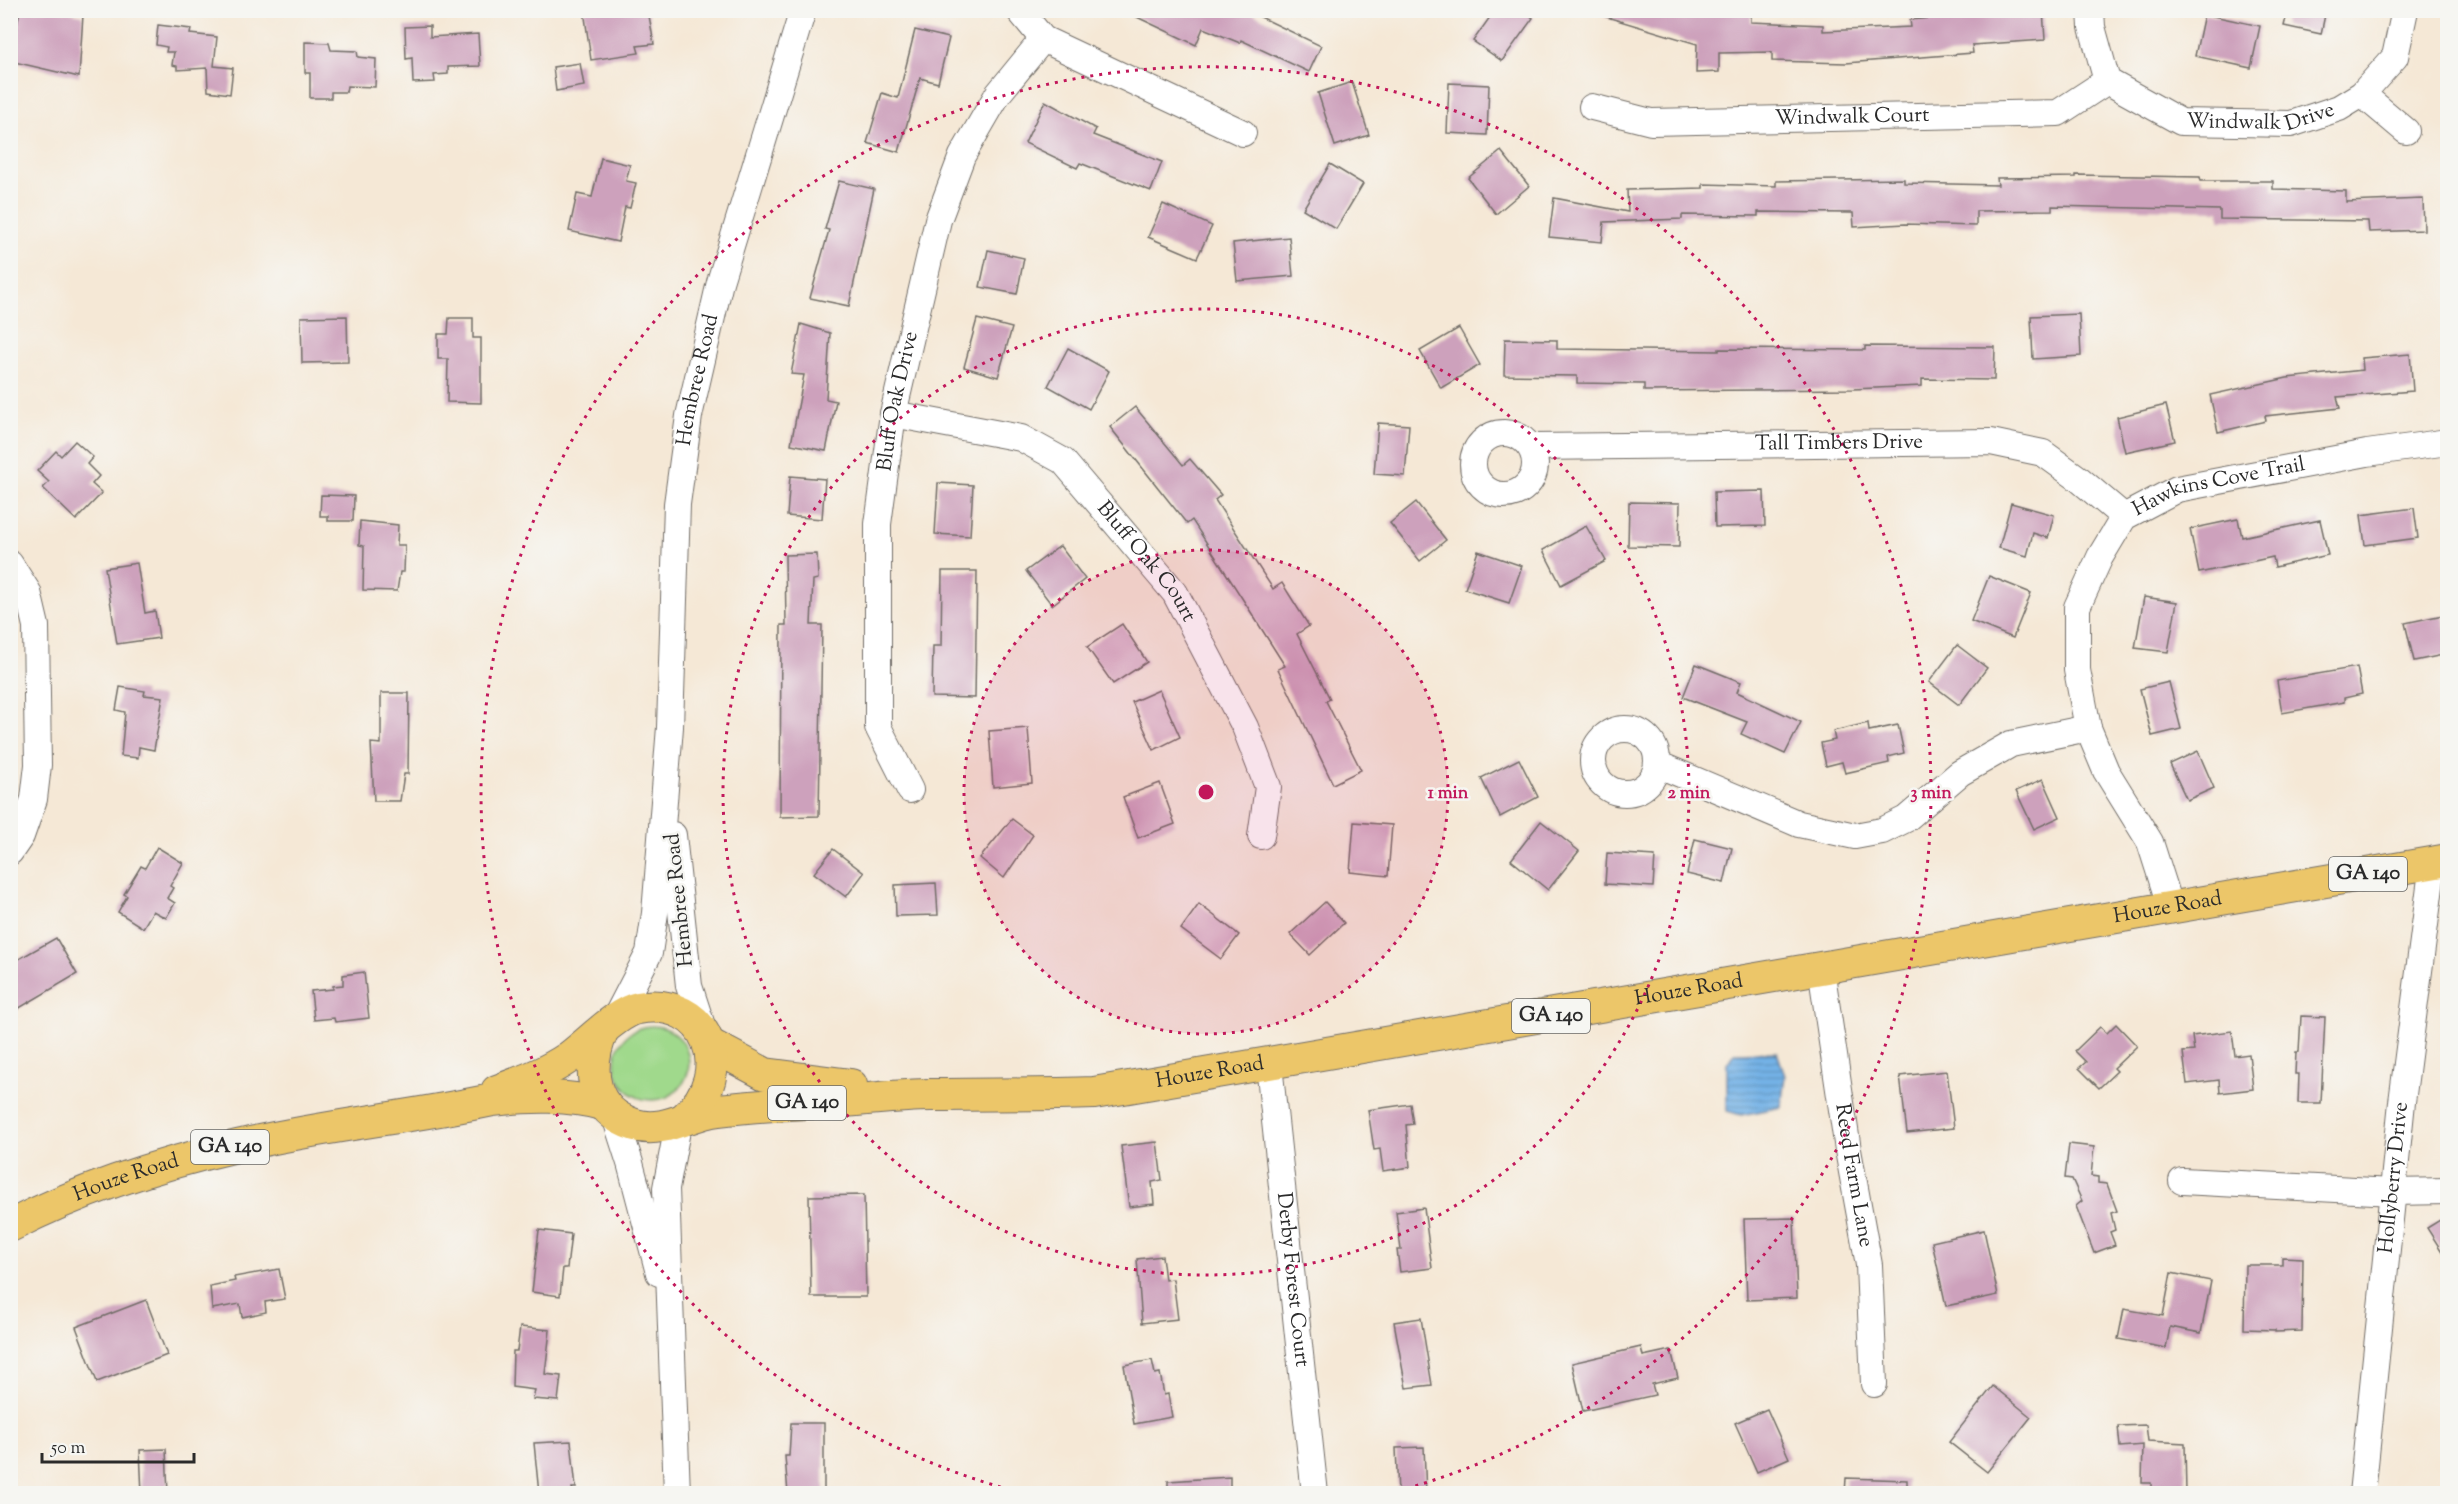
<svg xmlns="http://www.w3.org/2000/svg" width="2458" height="1504" viewBox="0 0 2458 1504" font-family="'Sorts Mill Goudy',serif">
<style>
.green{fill:#a0d98c;stroke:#66825c;stroke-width:1.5}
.water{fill:url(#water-rules);stroke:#506e89;stroke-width:1.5}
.building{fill:#cda1bc}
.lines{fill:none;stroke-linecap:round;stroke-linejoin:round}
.minor-casing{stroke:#726d67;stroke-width:28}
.major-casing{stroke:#726d67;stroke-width:34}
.minor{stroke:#fff;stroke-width:26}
.major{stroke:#ecc669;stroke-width:32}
.ring{fill:none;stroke:#c2185b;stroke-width:3;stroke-dasharray:3 6}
.labels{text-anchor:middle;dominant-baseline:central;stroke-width:5;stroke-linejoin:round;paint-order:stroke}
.shield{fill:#f6f6f2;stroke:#686867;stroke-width:1.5}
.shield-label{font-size:20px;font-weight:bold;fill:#2b2b2b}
.street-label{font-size:21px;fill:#2b2b2b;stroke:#f6f6f2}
.centre{fill:#c2185b;stroke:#f6f6f2;stroke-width:3}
.ring-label{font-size:18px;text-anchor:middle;font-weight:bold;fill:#c2185b;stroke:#f6f6f2;stroke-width:5;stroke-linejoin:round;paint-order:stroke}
</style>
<defs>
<pattern id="water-rules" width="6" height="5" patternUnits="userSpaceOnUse" patternTransform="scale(1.5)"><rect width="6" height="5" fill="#74b2e7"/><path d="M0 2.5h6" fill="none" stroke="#5f91bb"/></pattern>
</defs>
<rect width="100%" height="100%" fill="#f6f6f2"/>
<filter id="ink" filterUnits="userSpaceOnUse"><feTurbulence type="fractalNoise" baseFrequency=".0167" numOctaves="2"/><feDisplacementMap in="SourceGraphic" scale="12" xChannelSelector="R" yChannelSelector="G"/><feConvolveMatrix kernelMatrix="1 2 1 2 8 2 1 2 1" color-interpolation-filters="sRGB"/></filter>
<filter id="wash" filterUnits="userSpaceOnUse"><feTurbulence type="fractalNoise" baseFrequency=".008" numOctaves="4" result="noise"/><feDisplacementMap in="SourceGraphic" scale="24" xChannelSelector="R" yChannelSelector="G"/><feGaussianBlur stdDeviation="1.35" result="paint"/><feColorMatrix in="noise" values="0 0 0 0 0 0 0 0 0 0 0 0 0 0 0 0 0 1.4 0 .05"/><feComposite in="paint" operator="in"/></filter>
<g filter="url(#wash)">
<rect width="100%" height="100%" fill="#f5e8d6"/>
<circle class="green" cx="652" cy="1063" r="37"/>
<polygon class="water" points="1777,1052 1785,1076 1781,1107 1741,1115 1727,1111 1727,1064 1734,1053"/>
<g id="blocks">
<g class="building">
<polygon points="20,10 56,10 83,15 79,77 10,61"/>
<polygon points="584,10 648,10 654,44 637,46 639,53 591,60"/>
<polygon points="1122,10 1246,10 1321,46 1309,72 1241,40 1240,43 1203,28 1196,45"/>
<polygon points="1495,10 1523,10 1533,18 1502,61 1473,41"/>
<polygon points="1600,10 1751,10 1751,22 1823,25 1823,31 1911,27 1910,20 2012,10 2043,10 2045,40 1972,45 1973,53 1846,63 1772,61 1772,52 1719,53 1719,72 1696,73 1697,44 1600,15"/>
<polygon points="2288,10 2326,10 2321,34 2284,26"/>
<polygon points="2204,14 2260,26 2251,68 2195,56"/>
<polygon points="158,25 191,29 190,34 217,37 214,66 233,68 230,94 208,91 207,68 177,70 177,66 172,65 174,52 166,52 167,47 156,45"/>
<polygon points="430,26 430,37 478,34 480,66 448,67 448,74 434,75 435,82 413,83 412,58 406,59 405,27"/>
<polygon points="915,30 949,38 938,83 920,78 899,152 867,143 882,93 898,98"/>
<polygon points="305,42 329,43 331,50 357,51 358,57 376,59 375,87 347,86 346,92 331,92 331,98 310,98 310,73 305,73"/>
<polygon points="580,63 584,86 556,91 553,67"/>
<polygon points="1352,82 1369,135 1335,146 1318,93"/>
<polygon points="1449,83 1489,85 1487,135 1447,133"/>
<polygon points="1045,101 1096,129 1093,135 1162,162 1151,191 1080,163 1077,168 1025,143"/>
<polygon points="1501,151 1529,186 1496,214 1468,178"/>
<polygon points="601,158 630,165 626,181 636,183 630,208 625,207 618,242 569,231 577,194 592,197"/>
<polygon points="1330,164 1363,184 1336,229 1303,209"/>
<polygon points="2076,175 2200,177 2201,181 2273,181 2273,189 2346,191 2346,202 2423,199 2424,230 2369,232 2368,221 2220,219 2220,210 2052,206 2052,210 1976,211 1976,226 1905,224 1854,227 1853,213 1758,212 1758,216 1682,215 1682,219 1604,222 1602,242 1549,237 1554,198 1628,212 1627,190 1703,188 1703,184 1776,186 1776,181 1904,179 1904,183 1998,185 1997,178 2076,177"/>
<polygon points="839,181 874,189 849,306 810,298 829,230 825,229"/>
<polygon points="1163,204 1212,226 1197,258 1148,237"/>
<polygon points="1289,237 1293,276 1237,281 1233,243"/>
<polygon points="988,250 1024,258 1017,294 980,287"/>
<polygon points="2079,314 2081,356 2033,359 2031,316"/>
<polygon points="347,316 348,362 302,363 301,317"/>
<polygon points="449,318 473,318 473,338 481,338 481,403 447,402 448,359 438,359 438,334 448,334"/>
<polygon points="977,319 1012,328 998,377 964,367"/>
<polygon points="801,324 830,333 826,399 836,401 826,451 791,444 804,375 791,374"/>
<polygon points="1459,328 1480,365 1441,388 1420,351"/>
<polygon points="1505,339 1557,340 1557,349 1719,351 1719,349 1865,350 1865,346 1995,347 1994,380 1922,379 1922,386 1853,389 1644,391 1644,384 1577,383 1577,376 1504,375"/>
<polygon points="1068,348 1109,371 1089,409 1048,386"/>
<polygon points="2410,354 2413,391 2337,397 2340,408 2265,416 2266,421 2218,432 2210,395 2287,378 2363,370 2362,358"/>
<polygon points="2166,405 2175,441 2125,452 2117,417"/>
<polygon points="1135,407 1183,465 1190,459 1221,495 1215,500 1273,589 1282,583 1309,626 1297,634 1330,699 1326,701 1361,770 1333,784 1278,669 1285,666 1247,606 1192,520 1187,524 1110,427"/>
<polygon points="1378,423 1409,425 1405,476 1374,474"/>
<polygon points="75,441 93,457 87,464 99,476 92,484 102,493 76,520 43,488 49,482 37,471 56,451 61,456"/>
<polygon points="790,476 825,479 822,519 787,516"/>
<polygon points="938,483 973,485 970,536 935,534"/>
<polygon points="1764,491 1765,526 1715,527 1714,492"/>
<polygon points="321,495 354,496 353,521 328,521 328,516 320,516"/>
<polygon points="1416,502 1446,540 1420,561 1390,523"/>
<polygon points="1629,502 1680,503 1679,547 1628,546"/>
<polygon points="2011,503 2054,515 2048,538 2033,533 2027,556 1999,548"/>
<polygon points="2414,508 2418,538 2365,545 2361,515"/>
<polygon points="2238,519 2242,537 2320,520 2328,555 2275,567 2273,557 2199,573 2190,529"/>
<polygon points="360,521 398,525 397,545 405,545 404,572 400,572 397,591 363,590 364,546 359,545"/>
<polygon points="1586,526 1606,561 1561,585 1543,550"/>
<polygon points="1060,546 1085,579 1052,605 1026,571"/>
<polygon points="1478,551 1522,566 1509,603 1465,589"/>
<polygon points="817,554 818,579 813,580 811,625 822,625 819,816 780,817 781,625 786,625 785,555"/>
<polygon points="137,563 145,613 155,611 159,638 117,644 105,568"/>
<polygon points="942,571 977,571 975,698 932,697 933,646 941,646"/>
<polygon points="1989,576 2031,593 2013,638 1971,621"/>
<polygon points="2144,597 2177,602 2168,652 2135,648"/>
<polygon points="2443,615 2448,635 2448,654 2414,661 2405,623"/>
<polygon points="1122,624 1147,662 1113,684 1087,647"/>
<polygon points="1957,645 1987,668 1959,705 1929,682"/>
<polygon points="1696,664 1741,682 1737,692 1801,722 1785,754 1741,734 1747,722 1683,697"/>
<polygon points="2357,667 2362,694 2344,698 2344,702 2282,713 2277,681"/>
<polygon points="2169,682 2181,729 2152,736 2140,689"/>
<polygon points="120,687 145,691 144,695 163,697 154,750 139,747 138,758 121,756 125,712 116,710"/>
<polygon points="1159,690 1180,737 1154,750 1132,702"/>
<polygon points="381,693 409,693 408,774 404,774 400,801 374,801 371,743 381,744"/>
<polygon points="1868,723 1869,731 1898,725 1904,753 1888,757 1889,763 1845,773 1842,762 1826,766 1821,743 1835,740 1833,731"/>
<polygon points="1028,728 1032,783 993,787 989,731"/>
<polygon points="2198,751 2214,788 2187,800 2170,764"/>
<polygon points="1519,759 1538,797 1500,817 1481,778"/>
<polygon points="2043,779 2060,817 2034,829 2016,791"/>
<polygon points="1160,783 1175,824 1138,838 1123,797"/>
<polygon points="1012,819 1033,835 1004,878 980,858"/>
<polygon points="1541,821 1579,851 1548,890 1511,860"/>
<polygon points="1354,822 1392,825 1388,876 1350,872"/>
<polygon points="1695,839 1732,848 1724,883 1687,874"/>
<polygon points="157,847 183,863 170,886 173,888 167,898 175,903 166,918 153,911 143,928 118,912 127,896 124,894 141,866 145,868"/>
<polygon points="833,849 864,873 846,897 814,873"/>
<polygon points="1607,853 1655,856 1653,887 1605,884"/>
<polygon points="936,883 938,915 896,916 895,885"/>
<polygon points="1325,902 1344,923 1310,955 1290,934"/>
<polygon points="1199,904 1239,935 1221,959 1181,929"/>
<polygon points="56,938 77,974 16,1010 10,1000 10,964"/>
<polygon points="364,972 369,1018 335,1022 334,1018 314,1020 311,991 333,989 333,986 343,985 343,975"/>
<polygon points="2301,1016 2325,1017 2321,1103 2298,1103 2299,1074 2295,1074 2296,1052 2299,1052"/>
<polygon points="2116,1024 2137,1046 2114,1068 2117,1071 2099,1088 2079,1068 2086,1062 2075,1051 2100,1027 2107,1033"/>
<polygon points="2232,1031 2235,1056 2249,1054 2253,1089 2220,1093 2219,1080 2187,1084 2183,1052 2194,1051 2192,1036"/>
<polygon points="1947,1071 1954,1128 1907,1133 1900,1076"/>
<polygon points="1410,1104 1413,1124 1406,1125 1410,1167 1383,1171 1380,1149 1374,1150 1368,1110"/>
<polygon points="1157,1142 1162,1180 1152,1182 1154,1204 1129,1207 1121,1146"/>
<polygon points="2069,1144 2094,1147 2091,1176 2098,1177 2098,1183 2107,1184 2117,1211 2111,1213 2115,1230 2110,1232 2115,1245 2094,1253 2076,1206 2082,1201 2072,1179 2065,1178"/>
<polygon points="864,1195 866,1297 811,1297 809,1196"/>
<polygon points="1424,1208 1432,1268 1400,1272 1397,1250 1401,1250 1396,1212"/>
<polygon points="2448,1215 2448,1261 2427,1228"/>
<polygon points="1794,1218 1797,1298 1747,1300 1744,1219"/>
<polygon points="539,1230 571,1234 567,1268 563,1268 560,1296 532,1292"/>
<polygon points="1984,1230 1998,1295 1946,1306 1932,1242"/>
<polygon points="1162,1256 1165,1280 1173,1279 1178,1319 1142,1323 1137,1259"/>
<polygon points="2282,1257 2303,1258 2302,1331 2275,1332 2275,1330 2244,1329 2245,1265 2282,1265"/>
<polygon points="279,1269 285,1299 265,1302 266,1312 242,1317 240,1304 212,1309 210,1286 235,1281 234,1277"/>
<polygon points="2171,1273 2211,1281 2201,1333 2170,1327 2166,1348 2118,1339 2124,1309 2163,1316"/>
<polygon points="146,1300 167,1355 97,1382 76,1327"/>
<polygon points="1421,1318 1432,1385 1406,1388 1394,1322"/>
<polygon points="520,1327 550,1330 545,1374 561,1376 558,1401 533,1399 535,1390 512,1387 513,1351 517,1351"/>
<polygon points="1641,1347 1643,1356 1671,1350 1678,1378 1652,1384 1655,1395 1583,1411 1572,1363"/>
<polygon points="1152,1360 1155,1374 1160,1373 1164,1395 1168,1394 1172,1417 1134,1424 1124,1365"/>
<polygon points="1993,1386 2031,1417 1987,1472 1949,1442"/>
<polygon points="1767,1409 1789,1458 1757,1472 1735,1423"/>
<polygon points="791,1423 824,1423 824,1494 788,1494 785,1456 789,1456"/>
<polygon points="2146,1425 2148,1441 2185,1443 2186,1494 2151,1494 2151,1483 2142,1483 2143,1445 2120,1447 2118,1426"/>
<polygon points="571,1441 576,1488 572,1488 573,1494 539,1494 534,1443"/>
<polygon points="1424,1447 1426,1494 1398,1494 1396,1448"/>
<polygon points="166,1449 168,1494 142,1494 140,1450"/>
<polygon points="1230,1477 1230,1494 1168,1494 1168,1481"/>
<polygon points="1846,1478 1907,1480 1907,1494 1845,1494"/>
</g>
</g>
</g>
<g filter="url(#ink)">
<use href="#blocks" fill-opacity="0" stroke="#726d67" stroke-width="1.5"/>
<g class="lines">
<defs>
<g id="minor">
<polyline points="1019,10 1043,39 1243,133"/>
<path id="s1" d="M2091,10L2092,27L2107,81L2181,122L2291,124L2339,108L2362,94L2395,57L2405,10"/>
<polyline points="2362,94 2406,131"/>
<path id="s2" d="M1592,107L1651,122L2058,113L2107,81"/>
<path id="s3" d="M893,414L1021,438L1063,461L1175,593L1245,727L1268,787L1261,836"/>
<circle cx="1504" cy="464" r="31"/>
<path id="s4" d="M1531,447L1991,442L2043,453L2079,479L2124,517"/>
<polyline points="10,564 28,592 36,626 38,765 34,799 21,836 10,852"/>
<circle cx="1625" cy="761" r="32"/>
<polyline points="1657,764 1799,824 1855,836 1882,831 1906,819 1960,773 2011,744 2088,728"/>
<path id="s5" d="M910,790L878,727V524L893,414L938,220L962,156L998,94L1043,39"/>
<polyline points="673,835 689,986 705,1035"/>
<path id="s6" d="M2171,908L2150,842L2106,771L2088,728L2077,670V607L2100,557L2124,517L2177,489L2367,453L2448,442"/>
<path id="s7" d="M1821,968L1848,1150L1869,1265L1874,1384"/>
<path id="s8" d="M616,1017L649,953L655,913L670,727L677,504L689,416L720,282L803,10"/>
<path id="s9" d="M1269,1065L1315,1494"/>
<polyline points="614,1113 630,1163 659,1273"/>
<polyline points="2182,1181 2393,1192 2448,1191"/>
<polyline points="677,1494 666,1188 679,1120"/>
<path id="s10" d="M2362,1494L2402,1102L2433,863"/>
</g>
<g id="major">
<path id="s11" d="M602,1032C586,1069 591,1111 635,1125C664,1134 690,1113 718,1110C760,1105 802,1103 845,1101C873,1099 902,1095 931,1095C985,1094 1039,1095 1094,1093L2448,860"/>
<polyline points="709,1044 765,1074 851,1085"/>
<path d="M497,1091C521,1082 546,1073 568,1058C586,1045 619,1011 638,1008C708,995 737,1072 685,1118"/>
<path id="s12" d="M10,1226C82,1189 159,1164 237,1146C321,1126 407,1118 492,1100C529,1096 568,1094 605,1105"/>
</g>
</defs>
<use href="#minor" class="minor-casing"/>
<use href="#major" class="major-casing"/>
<use href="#minor" class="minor"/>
<use href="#major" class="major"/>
</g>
</g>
<circle cx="1206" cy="792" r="242" fill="#c2185b" fill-opacity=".12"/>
<g class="ring">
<circle cx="1206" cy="792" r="242"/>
<circle cx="1206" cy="792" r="483"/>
<path d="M1018 1492A725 725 0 1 1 1394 1492"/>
</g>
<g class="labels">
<g class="shield">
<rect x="2329" y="857" width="78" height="34" rx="4.5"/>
<rect x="1512" y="999" width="78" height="34" rx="4.5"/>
<rect x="768" y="1086" width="78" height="34" rx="4.5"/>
<rect x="191" y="1130" width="78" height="34" rx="4.5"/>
</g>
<g class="shield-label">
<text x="2368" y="874">GA 140</text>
<text x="1551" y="1016">GA 140</text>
<text x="807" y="1103">GA 140</text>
<text x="230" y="1147">GA 140</text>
</g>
<g class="street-label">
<text stroke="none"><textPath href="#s1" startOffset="238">Windwalk Drive</textPath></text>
<text stroke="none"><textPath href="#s2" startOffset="262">Windwalk Court</textPath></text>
<text stroke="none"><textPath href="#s8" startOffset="648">Hembree Road</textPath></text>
<text stroke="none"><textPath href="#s5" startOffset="398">Bluff Oak Drive</textPath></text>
<text stroke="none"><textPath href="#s4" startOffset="308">Tall Timbers Drive</textPath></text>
<text stroke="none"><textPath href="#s6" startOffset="524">Hawkins Cove Trail</textPath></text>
<text stroke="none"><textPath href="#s3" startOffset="309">Bluff Oak Court</textPath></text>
<text transform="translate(680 900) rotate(-96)">Hembree Road</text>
<text stroke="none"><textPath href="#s11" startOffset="1665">Houze Road</textPath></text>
<text stroke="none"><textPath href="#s11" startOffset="1179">Houze Road</textPath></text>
<text stroke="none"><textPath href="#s11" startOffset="693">Houze Road</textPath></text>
<text stroke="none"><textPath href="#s7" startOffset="210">Reed Farm Lane</textPath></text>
<text stroke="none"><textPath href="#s10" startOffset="318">Hollyberry Drive</textPath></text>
<text stroke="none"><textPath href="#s12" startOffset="126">Houze Road</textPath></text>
<text stroke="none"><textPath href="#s9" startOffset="216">Derby Forest Court</textPath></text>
</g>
</g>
<circle cx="1206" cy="792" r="9" class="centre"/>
<g class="ring-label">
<text x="1448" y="798">1 min</text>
<text x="1689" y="798">2 min</text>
<text x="1931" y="798">3 min</text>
</g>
<rect width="2458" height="1504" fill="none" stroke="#f6f6f2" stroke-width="36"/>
<path d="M42 1453v9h152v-9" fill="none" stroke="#2b2b2b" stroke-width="3"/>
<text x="51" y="1453" font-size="18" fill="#2b2b2b" stroke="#f6f6f2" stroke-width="4.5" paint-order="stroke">50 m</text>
</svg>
